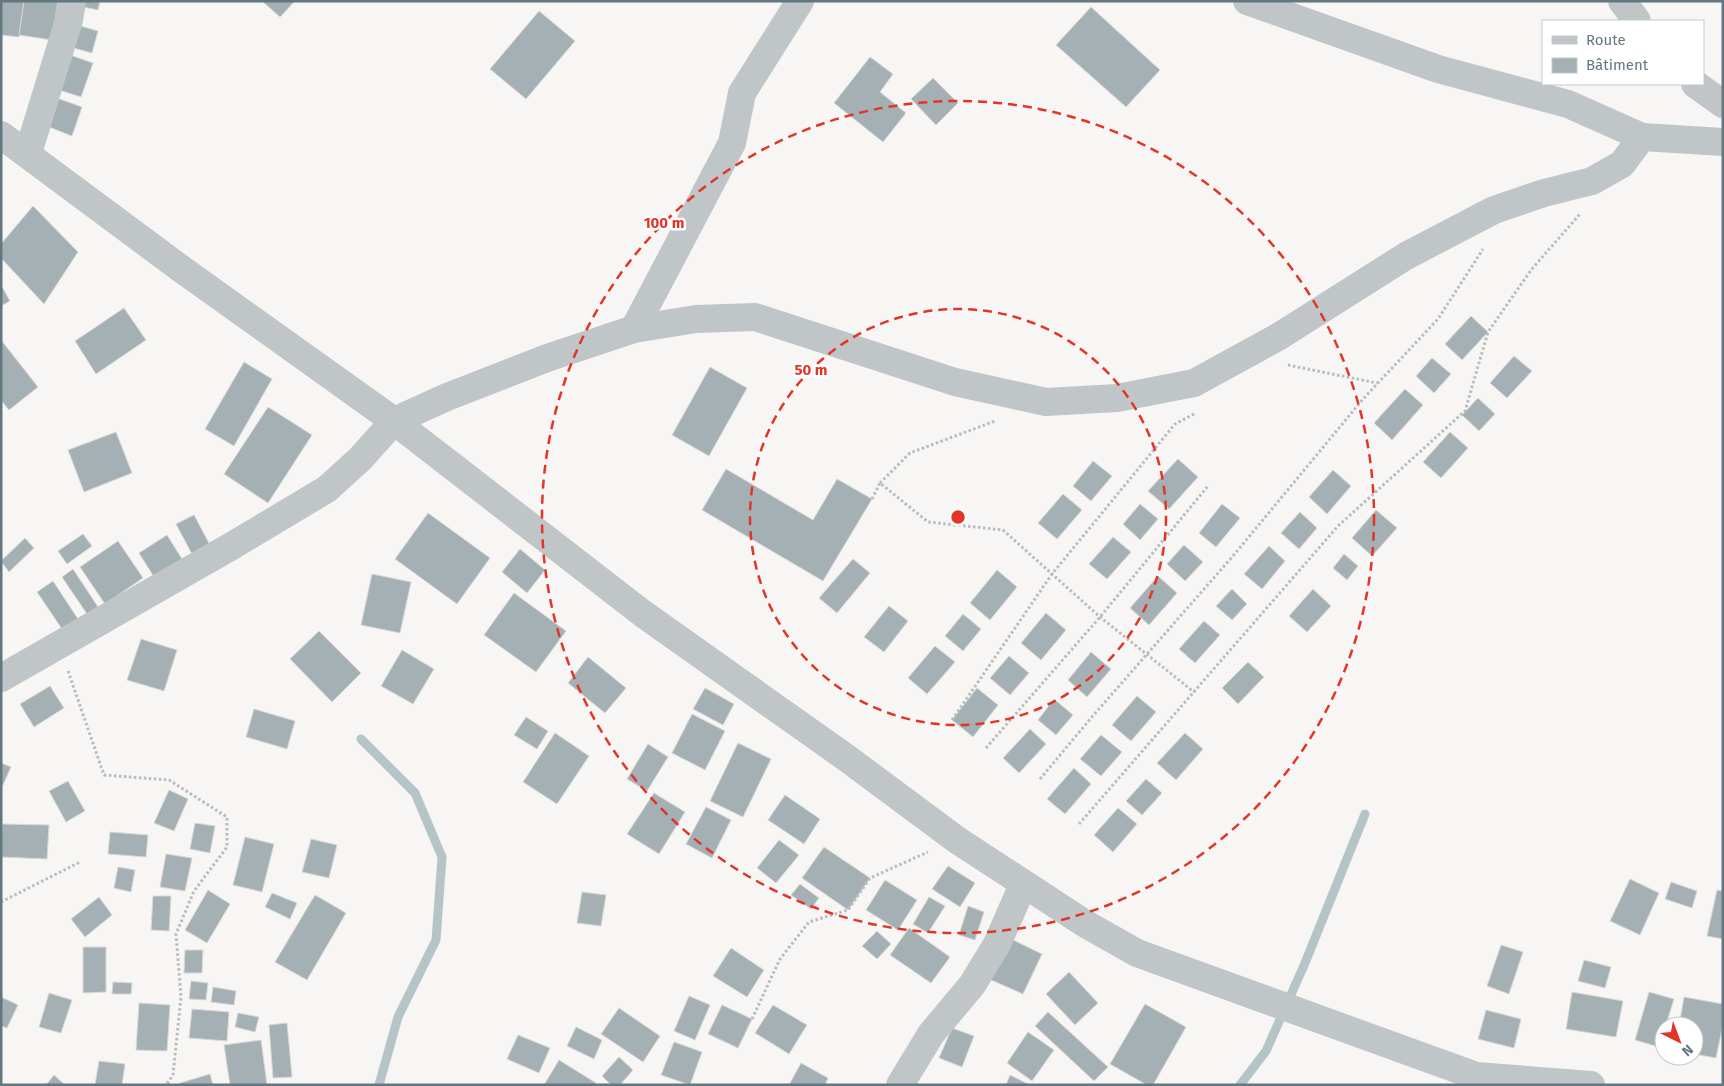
<svg xmlns="http://www.w3.org/2000/svg" width="1724" height="1086" viewBox="0 0 1724 1086" font-family="'Fira Sans',sans-serif">
<style>
.lines{fill:none;stroke-linecap:round;stroke-linejoin:round}
.stream{stroke:#b5c5c7;stroke-width:9}
.building{fill:#a4b0b3;stroke:#d8d8d6}
.path{stroke:#b8bcbe;stroke-width:3;stroke-dasharray:2.5 2.5;stroke-linecap:butt}
.minor{stroke:#c0c5c8;stroke-width:28}
.ring{fill:none;stroke:#e23528;stroke-width:2.5;stroke-dasharray:9 6}
.centre{fill:#e23528;stroke:#fff;stroke-width:2.5}
.ring-label{font-size:15px;text-anchor:middle;font-weight:bold;fill:#e23528;stroke:#fff;stroke-width:5;stroke-linejoin:round;paint-order:stroke}
</style>
<rect width="100%" height="100%" fill="#f7f6f4"/>
<g class="lines">
<g class="stream">
<polyline points="361,739 415,793 442,857 436,940 398,1017 379,1085"/>
<polyline points="1240,1085 1266,1051 1305,963 1365,814"/>
</g>
</g>
<g class="building">
<polygon points="1,1 24,1 19,37 1,35"/>
<polygon points="24,1 58,1 52,40 19,35"/>
<polygon points="79,1 100,1 98,10 78,6"/>
<polygon points="262,1 295,1 280,17"/>
<polygon points="1091,7 1160,70 1126,107 1056,45"/>
<polygon points="539,11 575,41 526,99 490,69"/>
<polygon points="77,25 98,31 92,53 70,47"/>
<polygon points="67,54 93,63 81,97 56,89"/>
<polygon points="870,57 893,74 880,92 906,113 883,142 834,103"/>
<polygon points="933,78 958,103 936,125 911,99"/>
<polygon points="54,97 82,107 72,136 44,125"/>
<polygon points="33,206 78,252 44,304 1,258 1,244"/>
<polygon points="1,285 10,301 1,306"/>
<polygon points="124,308 146,340 96,374 75,341"/>
<polygon points="1471,316 1488,332 1462,360 1445,344"/>
<polygon points="1,340 38,387 9,410 1,400"/>
<polygon points="1514,356 1532,371 1507,398 1490,383"/>
<polygon points="1432,358 1451,374 1434,393 1416,376"/>
<polygon points="244,362 272,379 234,446 205,429"/>
<polygon points="710,367 747,388 709,456 672,435"/>
<polygon points="1405,389 1423,405 1392,440 1374,423"/>
<polygon points="1478,398 1495,414 1479,431 1462,415"/>
<polygon points="268,407 312,435 268,503 224,474"/>
<polygon points="116,432 132,473 84,492 68,450"/>
<polygon points="1450,432 1468,448 1441,478 1423,462"/>
<polygon points="1178,459 1198,477 1169,509 1148,491"/>
<polygon points="1093,461 1112,476 1091,501 1073,486"/>
<polygon points="726,469 813,520 837,479 872,499 823,581 702,510"/>
<polygon points="1333,470 1351,486 1327,514 1309,497"/>
<polygon points="1063,494 1082,510 1057,539 1038,523"/>
<polygon points="1140,504 1158,519 1140,540 1123,524"/>
<polygon points="1222,504 1240,518 1216,547 1199,533"/>
<polygon points="1376,510 1397,528 1372,556 1352,538"/>
<polygon points="1300,512 1317,528 1299,549 1281,533"/>
<polygon points="428,513 490,558 457,604 395,559"/>
<polygon points="194,515 210,545 192,554 176,524"/>
<polygon points="83,534 92,546 67,564 58,551"/>
<polygon points="167,535 182,559 154,577 139,553"/>
<polygon points="1113,537 1131,552 1107,579 1089,564"/>
<polygon points="25,538 34,548 9,572 1,561"/>
<polygon points="118,541 143,578 105,604 80,567"/>
<polygon points="1184,545 1203,562 1185,581 1167,564"/>
<polygon points="1269,546 1285,561 1262,589 1244,574"/>
<polygon points="520,549 545,570 527,593 502,572"/>
<polygon points="1344,554 1358,566 1347,580 1333,568"/>
<polygon points="853,559 870,573 837,613 819,598"/>
<polygon points="73,569 98,607 87,614 62,577"/>
<polygon points="997,570 1017,587 990,620 970,603"/>
<polygon points="372,574 411,582 400,633 361,625"/>
<polygon points="1158,576 1177,593 1149,625 1130,608"/>
<polygon points="53,581 78,619 62,629 37,592"/>
<polygon points="1232,589 1247,604 1232,620 1216,606"/>
<polygon points="1313,589 1331,606 1307,632 1289,616"/>
<polygon points="514,593 566,631 536,672 484,635"/>
<polygon points="889,606 908,621 884,652 864,637"/>
<polygon points="1046,613 1066,630 1041,660 1021,643"/>
<polygon points="963,614 981,629 963,651 945,636"/>
<polygon points="1204,621 1220,635 1195,663 1179,649"/>
<polygon points="319,631 361,673 332,702 290,659"/>
<polygon points="141,639 177,650 164,691 127,680"/>
<polygon points="935,646 955,662 927,694 908,678"/>
<polygon points="402,650 434,669 413,704 381,686"/>
<polygon points="1091,652 1111,669 1087,697 1068,680"/>
<polygon points="1009,656 1029,673 1010,695 990,678"/>
<polygon points="588,657 626,688 605,713 568,683"/>
<polygon points="1248,662 1264,677 1238,704 1222,688"/>
<polygon points="50,686 64,708 34,727 20,704"/>
<polygon points="705,688 734,704 723,725 693,709"/>
<polygon points="977,688 998,705 973,737 952,720"/>
<polygon points="1137,696 1156,712 1131,741 1112,725"/>
<polygon points="1054,699 1073,715 1056,735 1038,720"/>
<polygon points="254,709 295,721 287,749 246,737"/>
<polygon points="692,714 725,731 705,770 672,753"/>
<polygon points="526,717 548,731 537,749 514,735"/>
<polygon points="1030,729 1046,744 1019,773 1003,758"/>
<polygon points="555,733 589,756 557,804 523,782"/>
<polygon points="1185,733 1203,749 1176,780 1157,763"/>
<polygon points="1101,735 1122,752 1101,776 1080,759"/>
<polygon points="738,743 771,759 743,817 710,801"/>
<polygon points="648,744 668,757 647,791 627,779"/>
<polygon points="1,763 11,767 3,785 1,784"/>
<polygon points="1074,768 1091,784 1065,814 1047,799"/>
<polygon points="1146,779 1162,793 1142,815 1126,801"/>
<polygon points="68,781 85,811 66,822 49,791"/>
<polygon points="169,790 188,799 174,831 154,823"/>
<polygon points="654,793 685,812 659,854 627,834"/>
<polygon points="785,795 820,819 804,844 768,820"/>
<polygon points="706,807 731,820 712,858 686,844"/>
<polygon points="1118,808 1137,824 1113,852 1094,835"/>
<polygon points="195,823 215,826 210,853 190,849"/>
<polygon points="2,824 49,825 47,859 1,857"/>
<polygon points="110,832 148,835 146,857 108,854"/>
<polygon points="245,837 274,844 262,892 233,885"/>
<polygon points="311,839 337,845 329,878 302,872"/>
<polygon points="779,840 799,855 776,883 757,868"/>
<polygon points="824,847 870,878 848,910 802,878"/>
<polygon points="166,854 192,858 185,891 160,887"/>
<polygon points="948,866 975,883 960,907 932,889"/>
<polygon points="118,867 135,870 131,892 114,888"/>
<polygon points="1630,879 1659,893 1640,935 1610,921"/>
<polygon points="885,880 917,900 898,930 866,910"/>
<polygon points="1671,882 1697,891 1692,908 1665,899"/>
<polygon points="800,884 819,898 811,909 791,895"/>
<polygon points="208,890 230,904 207,943 185,930"/>
<polygon points="1717,890 1723,891 1723,939 1707,936"/>
<polygon points="582,892 606,895 601,926 577,923"/>
<polygon points="272,893 297,903 290,919 265,907"/>
<polygon points="315,895 346,913 307,980 275,962"/>
<polygon points="153,896 171,896 169,931 151,930"/>
<polygon points="99,897 112,915 85,937 71,919"/>
<polygon points="929,897 945,906 928,933 913,924"/>
<polygon points="968,906 984,912 975,940 959,935"/>
<polygon points="909,928 950,957 931,983 890,955"/>
<polygon points="877,931 891,944 877,959 862,946"/>
<polygon points="1009,938 1042,954 1023,994 989,979"/>
<polygon points="1501,945 1523,952 1509,994 1487,986"/>
<polygon points="83,947 106,947 106,992 83,993"/>
<polygon points="731,948 764,970 747,997 713,976"/>
<polygon points="185,950 203,950 202,973 184,973"/>
<polygon points="1584,960 1611,967 1605,988 1578,981"/>
<polygon points="1069,972 1098,1003 1075,1025 1046,994"/>
<polygon points="191,981 208,983 206,1000 189,999"/>
<polygon points="113,982 132,983 131,994 112,994"/>
<polygon points="213,987 236,991 234,1005 211,1002"/>
<polygon points="1572,992 1623,1001 1616,1037 1566,1029"/>
<polygon points="1649,992 1674,999 1659,1047 1635,1040"/>
<polygon points="49,993 72,1000 61,1033 39,1027"/>
<polygon points="689,996 710,1005 695,1040 674,1031"/>
<polygon points="1,997 18,1005 7,1028 1,1026"/>
<polygon points="1684,997 1723,1004 1723,1024 1716,1058 1694,1054 1694,1026 1679,1026"/>
<polygon points="139,1003 170,1005 167,1051 136,1050"/>
<polygon points="1145,1004 1186,1027 1153,1085 1147,1085 1110,1064"/>
<polygon points="722,1005 752,1019 738,1048 708,1034"/>
<polygon points="773,1005 807,1025 789,1054 755,1033"/>
<polygon points="619,1008 660,1036 643,1062 601,1034"/>
<polygon points="192,1009 229,1012 227,1041 189,1038"/>
<polygon points="1486,1010 1521,1019 1514,1048 1478,1039"/>
<polygon points="1048,1012 1108,1067 1094,1081 1035,1026"/>
<polygon points="238,1013 259,1017 255,1032 235,1027"/>
<polygon points="287,1023 292,1077 273,1078 269,1025"/>
<polygon points="576,1027 602,1040 594,1059 567,1046"/>
<polygon points="952,1028 974,1036 962,1067 939,1058"/>
<polygon points="1028,1032 1054,1050 1032,1081 1007,1063"/>
<polygon points="518,1035 550,1048 539,1073 507,1059"/>
<polygon points="261,1040 267,1085 230,1085 224,1045"/>
<polygon points="674,1042 702,1052 690,1085 661,1075"/>
<polygon points="619,1057 633,1070 620,1085 611,1085 602,1076"/>
<polygon points="559,1060 596,1083 595,1085 544,1085"/>
<polygon points="99,1061 125,1064 122,1085 95,1085"/>
<polygon points="801,1063 828,1078 825,1085 789,1085"/>
<polygon points="210,1074 213,1085 180,1085 180,1083"/>
<polygon points="54,1075 65,1085 46,1085"/>
<polygon points="1010,1075 1030,1085 1006,1085"/>
</g>
<g class="lines">
<g class="path">
<polyline points="1288,365 1377,383"/>
<polyline points="880,483 910,453 995,421"/>
<polyline points="872,499 880,483 928,522 1003,530 1100,617 1194,692"/>
<polyline points="68,671 104,775 169,780 227,817 227,847 194,891 176,934 181,997 173,1075 166,1085"/>
<polyline points="952,720 1052,574 1175,424 1196,413"/>
<polyline points="986,748 1100,617 1208,486"/>
<polyline points="1040,779 1091,718 1233,556 1363,399 1438,319 1483,249"/>
<polyline points="1079,824 1338,526 1465,411 1488,332 1531,270 1580,214"/>
<polyline points="1,902 80,862"/>
<polyline points="752,1019 780,959 809,922 848,910 870,878 928,852"/>
</g>
<g class="minor">
<polyline points="1247,1 1438,69 1568,104 1642,137"/>
<polyline points="1622,1 1637,21"/>
<polyline points="1695,84 1723,104"/>
<polyline points="1,135 180,268 394,421 642,613 848,759 957,840 1084,923 1137,953 1476,1076 1591,1085"/>
<polyline points="28,153 69,20 72,1"/>
<polyline points="634,329 732,143 742,93 800,1"/>
<polyline points="1,678 230,547 327,489 360,459 394,421 447,397 547,358 634,329 696,319 755,317 955,382 1046,402 1117,398 1194,383 1278,337 1406,256 1494,210 1544,193 1592,181 1622,164 1642,137 1723,142"/>
<polyline points="900,1085 931,1034 972,985 997,944 1023,885"/>
</g>
</g>
<g class="ring">
<circle cx="958" cy="517" r="208"/>
<circle cx="958" cy="517" r="416"/>
</g>
<circle cx="958" cy="517" r="8" class="centre"/>
<g class="ring-label">
<text x="664" y="228">100 m</text>
<text x="811" y="375">50 m</text>
</g>
<rect width="1724" height="1086" fill="none" stroke="#62777f" stroke-width="5"/>
<rect x="1542" y="20" width="162" height="65" fill="#ffffff" stroke="#c0c9cc"/>
<rect x="1552" y="36" width="25" height="8" fill="#c0c5c8" stroke="#c0c9cc"/>
<text x="1586" y="45" font-size="15" fill="#62777f">Route</text>
<rect x="1552" y="58" width="25" height="15" fill="#a4b0b3" stroke="#c0c9cc"/>
<text x="1586" y="70" font-size="15" fill="#62777f">Bâtiment</text>
<g transform="translate(1679 1041) rotate(138)"><circle r="24" fill="#ffffff" stroke="#c0c9cc"/>
<path d="M0-4L9 19L0 12L-9 19Z" fill="#e23528"/>
<text y="-8" font-size="14" font-weight="bold" text-anchor="middle" fill="#62777f">N</text>
</g>
</svg>
